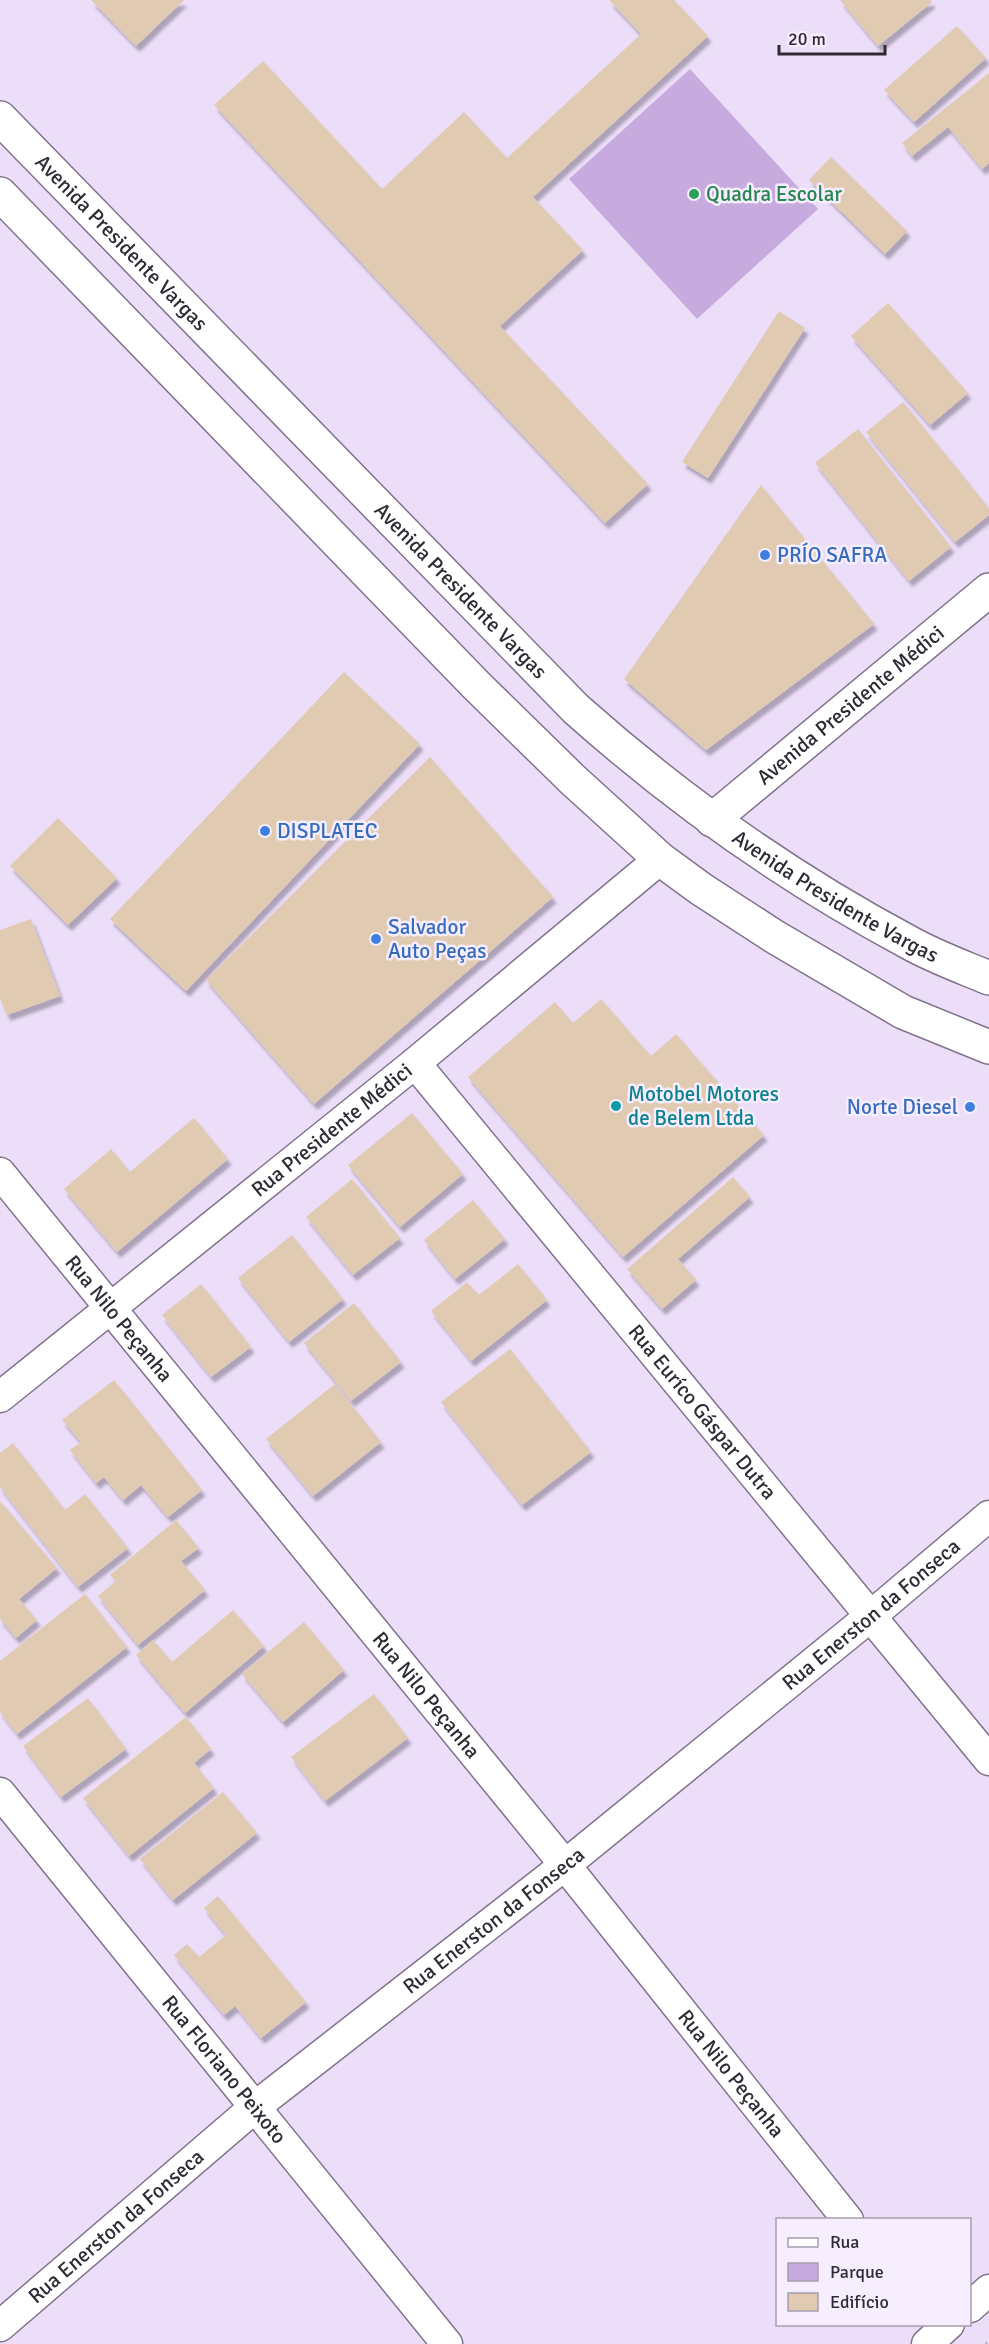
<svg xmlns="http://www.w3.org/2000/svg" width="989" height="2344" viewBox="0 0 989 2344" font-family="Signika,sans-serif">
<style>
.green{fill:#c7abdf}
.building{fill:#e0cbb2;filter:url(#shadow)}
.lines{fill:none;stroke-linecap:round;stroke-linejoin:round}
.minor-casing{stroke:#80738c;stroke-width:33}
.tertiary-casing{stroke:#80738c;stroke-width:36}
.primary-casing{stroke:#80738c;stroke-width:36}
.path{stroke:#afa3ba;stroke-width:4;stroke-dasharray:1.5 4.5;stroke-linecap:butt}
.minor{stroke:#fff;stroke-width:30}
.tertiary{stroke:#fff;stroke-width:33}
.primary{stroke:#fff;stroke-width:33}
.leisure-dot{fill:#2e9e5b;stroke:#f6edfe;stroke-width:2}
.shop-dot{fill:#3f7fe0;stroke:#f6edfe;stroke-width:2}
.culture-dot{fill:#0f9aa8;stroke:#f6edfe;stroke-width:2}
.labels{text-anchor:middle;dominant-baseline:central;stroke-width:5;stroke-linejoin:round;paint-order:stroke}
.leisure-label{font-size:21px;fill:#27864d;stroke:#f6edfe;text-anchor:start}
.street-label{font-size:21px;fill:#302a35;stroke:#f6edfe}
.shop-label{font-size:21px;fill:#366cbe;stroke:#f6edfe;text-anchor:start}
.culture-label{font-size:21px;fill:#0d838f;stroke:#f6edfe;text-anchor:start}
</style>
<defs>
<filter id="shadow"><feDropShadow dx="3.5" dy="6" stdDeviation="1.5" flood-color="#0004"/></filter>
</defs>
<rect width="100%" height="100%" fill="#ecddf9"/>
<polygon class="green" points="690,69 818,209 697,319 569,179"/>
<g class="building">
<polygon points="91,0 184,0 136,46"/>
<polygon points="609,0 674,0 708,36 533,197 583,250 500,326 648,484 605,523 214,105 263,61 382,189 464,112 507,158 641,34"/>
<polygon points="840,0 931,0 932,2 878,46"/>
<polygon points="957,26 986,58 914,122 884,90"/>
<polygon points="989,73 989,163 982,169 948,127 912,156 902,143"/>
<polygon points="831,157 907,231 885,254 809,180"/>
<polygon points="888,303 968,393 930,425 851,336"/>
<polygon points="779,311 805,328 708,478 682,462"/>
<polygon points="903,402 989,508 989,515 955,542 866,432"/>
<polygon points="858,429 951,547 909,581 815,463"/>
<polygon points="761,485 874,624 706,750 624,679"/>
<polygon points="344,672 420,744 186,991 110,919"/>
<polygon points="430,757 553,897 314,1104 206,980"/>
<polygon points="58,818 117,878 68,925 10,866"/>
<polygon points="31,919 60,996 7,1015 0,998 0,930"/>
<polygon points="601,999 651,1056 676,1034 764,1135 623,1257 468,1077 555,1002 573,1023"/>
<polygon points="412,1113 463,1174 400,1227 348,1165"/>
<polygon points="194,1118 228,1159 117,1252 64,1189 111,1149 130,1172"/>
<polygon points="733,1177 750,1197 678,1259 696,1280 662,1309 627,1269"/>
<polygon points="352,1179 400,1238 353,1275 306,1217"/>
<polygon points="473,1200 505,1239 455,1279 424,1240"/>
<polygon points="292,1235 343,1299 289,1342 238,1278"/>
<polygon points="518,1264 547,1300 471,1361 431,1311 467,1282 479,1295"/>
<polygon points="201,1284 251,1347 211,1377 162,1315"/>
<polygon points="354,1303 401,1362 351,1401 304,1343"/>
<polygon points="510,1349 591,1452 522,1505 441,1402"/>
<polygon points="114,1380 202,1490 168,1517 141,1485 123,1500 104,1477 96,1483 70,1450 81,1442 62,1420"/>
<polygon points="335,1384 381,1442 313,1496 266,1439"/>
<polygon points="13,1443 65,1510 85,1494 128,1548 78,1587 0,1487 0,1453"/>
<polygon points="0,1501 57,1568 19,1599 37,1620 16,1638 0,1619"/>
<polygon points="176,1520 199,1548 181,1561 205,1590 138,1645 98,1596 116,1581 110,1575"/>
<polygon points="85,1594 127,1647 17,1734 0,1712 0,1661"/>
<polygon points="233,1610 264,1646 185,1713 136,1655 153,1640 172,1662"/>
<polygon points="304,1622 344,1670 283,1722 242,1674"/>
<polygon points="374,1694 408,1738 325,1801 291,1757"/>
<polygon points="88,1698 126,1749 61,1797 23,1746"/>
<polygon points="186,1717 211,1749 194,1763 214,1788 129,1856 83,1798"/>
<polygon points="223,1792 257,1833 173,1900 140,1859"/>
<polygon points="218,1896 306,2002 261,2038 235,2006 224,2015 174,1955 187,1944 199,1957 226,1935 204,1908"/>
</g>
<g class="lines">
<defs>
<g id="minor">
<path id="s1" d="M415,1063L989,1760"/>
<path id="s2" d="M0,1173L565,1865L848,2220"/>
<path id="s3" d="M0,1397L415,1063L660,859"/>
<path id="s4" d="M0,1793L447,2344"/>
<polyline points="970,2307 989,2290"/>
<path id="s5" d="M0,2326L255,2107L565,1865L872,1615L989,1516"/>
<polyline points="927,2344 949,2324"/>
</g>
<g id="tertiary">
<path id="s6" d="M712,820L989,590"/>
</g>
<g id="primary">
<path id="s7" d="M0,118L576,709C677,799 790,879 910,943C935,957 963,967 989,978"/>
<polyline points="0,194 476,685 572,779 660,859 701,889 775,937 903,1012 989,1047"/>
</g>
</defs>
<use href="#minor" class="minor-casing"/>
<use href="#tertiary" class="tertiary-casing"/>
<use href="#primary" class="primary-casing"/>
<polyline class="path" points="986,2344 989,2342"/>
<use href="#minor" class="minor"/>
<use href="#tertiary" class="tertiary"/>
<use href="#primary" class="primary"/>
</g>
<circle class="leisure-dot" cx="694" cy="194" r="6"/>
<g class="shop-dot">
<circle cx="765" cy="555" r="6"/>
<circle cx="265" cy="831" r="6"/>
<circle cx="376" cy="939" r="6"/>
<circle cx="970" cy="1107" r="6"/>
</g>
<circle class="culture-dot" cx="616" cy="1106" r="6"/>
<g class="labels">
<g class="leisure-label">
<text x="706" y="194">Quadra Escolar</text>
</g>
<g class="street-label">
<text stroke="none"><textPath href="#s7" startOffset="174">Avenida Presidente Vargas</textPath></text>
<text stroke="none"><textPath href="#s7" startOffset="660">Avenida Presidente Vargas</textPath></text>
<text stroke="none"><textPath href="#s6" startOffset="180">Avenida Presidente Médici</textPath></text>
<text stroke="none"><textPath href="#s7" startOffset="1146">Avenida Presidente Vargas</textPath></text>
<text stroke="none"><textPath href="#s3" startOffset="426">Rua Presidente Médici</textPath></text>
<text stroke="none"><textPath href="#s2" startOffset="188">Rua Nilo Peçanha</textPath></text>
<text stroke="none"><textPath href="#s1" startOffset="452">Rua Euríco Gáspar Dutra</textPath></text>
<text stroke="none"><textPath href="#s5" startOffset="1125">Rua Enerston da Fonseca</textPath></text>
<text stroke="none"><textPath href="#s2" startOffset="674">Rua Nilo Peçanha</textPath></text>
<text stroke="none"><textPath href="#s5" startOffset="639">Rua Enerston da Fonseca</textPath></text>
<text stroke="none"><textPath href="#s4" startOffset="356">Rua Floriano Peixoto</textPath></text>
<text stroke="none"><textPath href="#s2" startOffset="1160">Rua Nilo Peçanha</textPath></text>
<text stroke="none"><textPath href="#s5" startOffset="153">Rua Enerston da Fonseca</textPath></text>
</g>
<g class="shop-label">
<text x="777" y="555">PRÍO SAFRA</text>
<text x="277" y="831">DISPLATEC</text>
<text x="388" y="927">Salvador<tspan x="388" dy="24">Auto Peças</tspan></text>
<text x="958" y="1107" text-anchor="end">Norte Diesel</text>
</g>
<g class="culture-label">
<text x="628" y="1094">Motobel Motores<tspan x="628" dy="24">de Belem Ltda</tspan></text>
</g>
</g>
<rect x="776" y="2218" width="195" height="108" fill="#f6edfe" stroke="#a79fae" stroke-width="1.5"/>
<rect x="788" y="2238" width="30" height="9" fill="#ffffff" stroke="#a79fae" stroke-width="1.5"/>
<text x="830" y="2248" font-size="18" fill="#302a35">Rua</text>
<rect x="788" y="2263" width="30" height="18" fill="#c7abdf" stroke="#a79fae" stroke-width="1.5"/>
<text x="830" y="2278" font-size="18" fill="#302a35">Parque</text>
<rect x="788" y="2293" width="30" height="18" fill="#e0cbb2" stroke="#a79fae" stroke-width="1.5"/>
<text x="830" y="2308" font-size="18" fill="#302a35">Edifício</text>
<path d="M779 45v9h106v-9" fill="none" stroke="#302a35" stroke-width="3"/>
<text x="788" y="45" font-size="18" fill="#302a35" stroke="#f6edfe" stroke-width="4.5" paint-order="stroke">20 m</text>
</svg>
